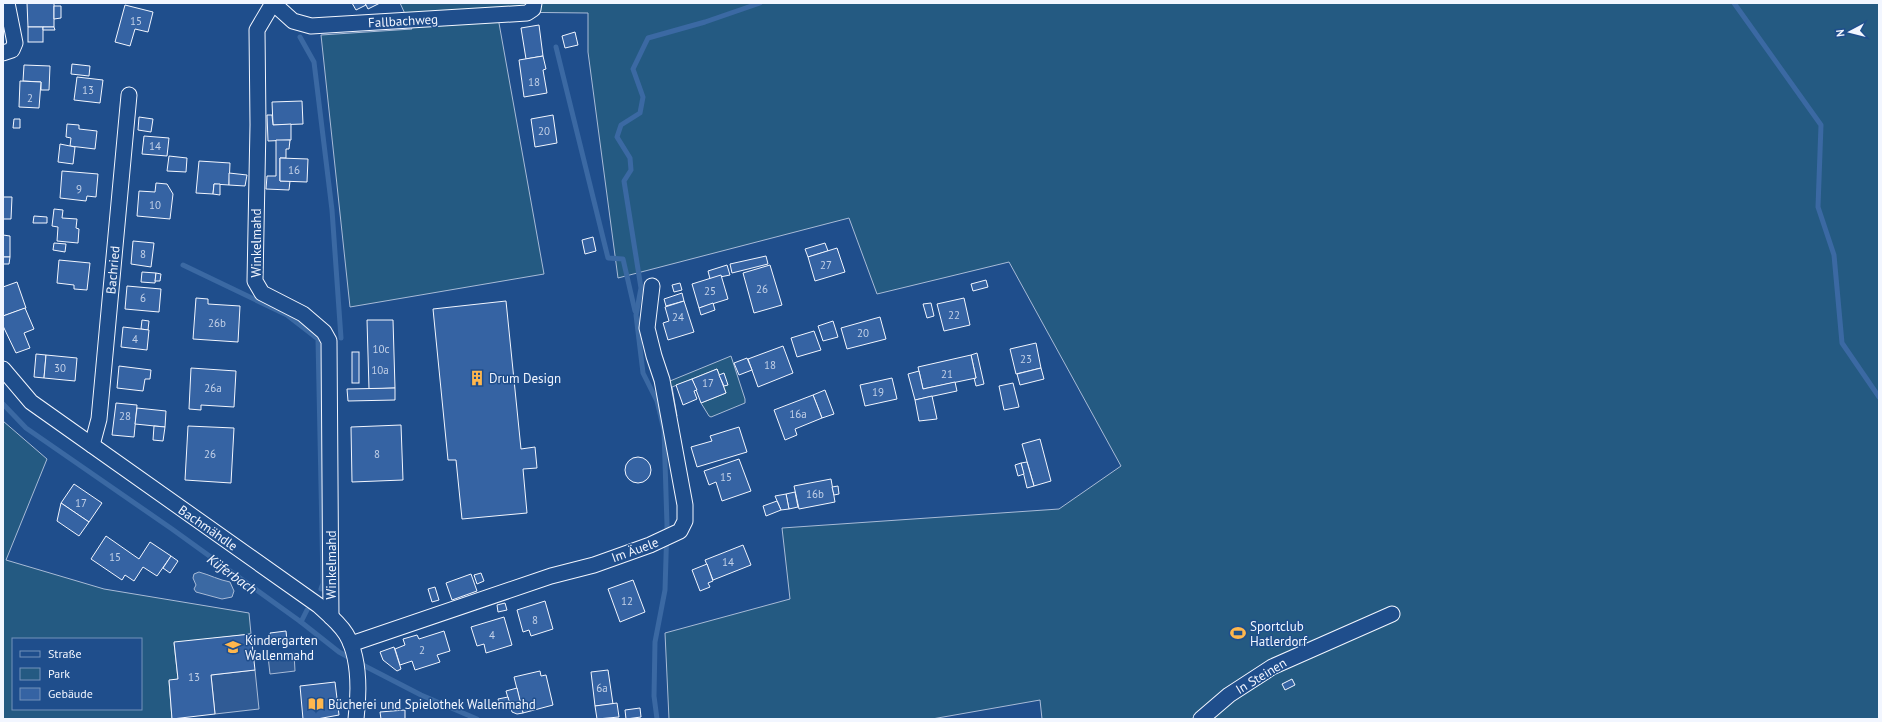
<svg xmlns="http://www.w3.org/2000/svg" width="1882" height="722" viewBox="0 0 1882 722" font-family="'PT Sans',sans-serif">
<style>
.green{fill:#245a82;stroke:#a8bbd7;fill-rule:evenodd}
.parking{fill:#305b95;stroke:#a8bbd7}
.water{fill:#3b69a3;stroke:#a8bbd7}
.lines{fill:none;stroke-linecap:round;stroke-linejoin:round}
.stream{stroke:#3b69a3;stroke-width:5}
.building{fill:#3563a3;stroke:#f2f6ff}
.minor-casing{stroke:#f2f6ff;stroke-width:17}
.minor{stroke:#1f4e8c;stroke-width:15}
.labels{text-anchor:middle;dominant-baseline:central;stroke-width:3;stroke-linejoin:round;paint-order:stroke}
.number-label{font-size:11px;fill:#c3d1e8}
.street-label{font-size:13px;fill:#f2f6ff;stroke:#1f4e8c}
.poi-label{font-size:13px;fill:#f2f6ff;stroke:#1f4e8c;text-anchor:start}
.water-label{font-size:14px;font-style:italic;fill:#f2f6ff;stroke:#1f4e8c}
</style>
<rect width="100%" height="100%" fill="#1f4e8c"/>
<g class="green">
<polygon points="400,3 1879,3 1879,719 1042,719 1040,700 932,719 669,719 665,633 790,599 782,528 1059,509 1121,466 1009,262 877,294 849,218 618,278 588,52 588,13 497,12 544,274 350,307 321,35 412,29"/>
<polygon points="731,356 745,399 745,403 711,417 709,416 701,403 726,393 717,369 672,387 677,416 675,416 670,381"/>
<path d="M3,421L47,459L6,560L104,589L249,613L251,634L174,643L178,679L169,681L172,719H3ZM13,639H141V709H13Z"/>
</g>
<g class="parking">
<polygon points="294,653 295,671 270,674 268,656"/>
<polygon points="255,670 259,709 215,714 211,675"/>
</g>
<path class="water" d="M199,572C210,575 219,580 230,582L234,591L232,597L222,599L196,592L194,589L196,585L193,578L194,574Z"/>
<g class="lines">
<g class="stream">
<polyline points="1734,3 1821,125 1818,207 1834,255 1842,343 1879,397"/>
<polyline points="300,37 314,62 332,210 341,338"/>
<polyline points="556,47 608,258 623,259 635,311"/>
<polyline points="183,265 287,315 318,339 323,583 321,589"/>
<polyline points="3,404 26,428 172,529 301,622 339,652 352,659"/>
<polyline points="301,622 307,610"/>
<polyline points="359,663 421,695 477,719"/>
<polyline points="657,719 654,696 655,642 665,590 667,525 664,430 657,401 643,373 636,315 641,288 624,181 631,170 630,158 617,137 621,125 640,113 643,97 633,69 648,38 705,22 760,3"/>
</g>
</g>
<g class="building">
<polygon points="27,3 54,3 54,27 28,27"/>
<polygon points="352,3 365,3 366,5 356,10"/>
<polygon points="365,3 380,3 368,9"/>
<polygon points="125,5 153,12 148,32 135,29 130,46 115,42"/>
<polygon points="54,6 61,6 61,18 54,19"/>
<polygon points="539,25 543,56 526,59 521,28"/>
<rect x="28" y="27" width="15" height="15"/>
<polygon points="43,27 54,27 55,30 43,30"/>
<polygon points="575,32 578,45 565,48 562,36"/>
<polygon points="543,56 546,69 543,70 547,93 524,97 519,60"/>
<polygon points="72,64 90,66 89,76 71,74"/>
<polygon points="24,65 50,66 49,90 41,90 41,82 23,81"/>
<polygon points="77,77 103,80 100,103 74,100"/>
<polygon points="20,81 41,82 39,108 19,107"/>
<polygon points="302,101 303,124 273,125 272,102"/>
<polygon points="267,115 272,115 273,125 291,124 291,140 268,141"/>
<polygon points="553,115 557,143 535,147 531,119"/>
<polygon points="139,117 153,119 151,132 138,130"/>
<polygon points="14,119 20,119 20,128 13,128"/>
<polygon points="67,124 79,125 79,129 97,131 95,149 70,146 71,138 66,137"/>
<polygon points="144,136 169,138 167,156 142,154"/>
<polygon points="276,140 290,140 289,149 286,149 286,158 280,158 280,181 290,181 289,190 266,189 267,176 276,176"/>
<polygon points="60,144 75,147 73,164 58,162"/>
<polygon points="169,156 187,158 186,172 167,171"/>
<polygon points="280,158 308,159 307,182 280,181"/>
<polygon points="199,161 230,163 229,185 214,184 213,194 196,193"/>
<polygon points="62,171 98,174 96,197 87,196 86,201 60,198"/>
<polygon points="229,173 247,175 245,186 229,185"/>
<polygon points="156,183 167,184 173,194 170,219 137,216 139,191 155,192"/>
<polygon points="214,184 220,184 220,195 213,194"/>
<polygon points="3,197 12,197 11,219 3,219"/>
<polygon points="54,209 63,210 62,218 77,219 76,228 79,229 78,243 57,241 58,227 52,226"/>
<polygon points="34,216 47,217 47,223 33,223"/>
<polygon points="3,235 10,236 10,257 3,257"/>
<polygon points="593,237 596,251 585,254 582,240"/>
<polygon points="133,241 154,243 151,267 131,264"/>
<polygon points="54,243 66,244 65,252 53,250"/>
<polygon points="825,243 828,251 808,257 805,249"/>
<polygon points="837,248 845,272 815,281 808,257"/>
<polygon points="766,256 768,264 732,273 730,264"/>
<polygon points="3,257 10,257 9,264 3,264"/>
<polygon points="59,260 90,263 87,290 74,289 74,285 57,283"/>
<polygon points="727,265 730,275 710,279 708,271"/>
<polygon points="770,265 782,305 754,313 743,273"/>
<polygon points="142,272 156,273 155,283 141,282"/>
<polygon points="156,273 161,274 160,281 155,281"/>
<polygon points="721,275 728,299 699,308 692,284"/>
<polygon points="986,280 988,287 973,291 971,284"/>
<polygon points="17,282 26,308 3,316 3,287"/>
<polygon points="680,283 682,290 674,292 672,285"/>
<polygon points="127,286 161,289 159,312 125,309"/>
<polygon points="682,293 684,301 666,306 664,299"/>
<polygon points="196,298 208,299 208,304 240,306 238,342 193,339"/>
<polygon points="964,298 970,325 944,331 937,304"/>
<polygon points="506,301 521,449 535,447 537,468 523,469 527,513 462,519 456,460 448,460 433,309"/>
<polygon points="684,301 694,332 668,340 663,323 669,321 665,307"/>
<polygon points="713,303 715,310 701,315 699,308"/>
<polygon points="931,303 934,316 927,318 923,304"/>
<polygon points="25,308 34,329 24,333 30,348 16,353 3,326 3,316"/>
<polygon points="880,317 886,339 847,349 841,328"/>
<polygon points="142,320 149,321 148,330 141,329"/>
<polygon points="367,320 393,320 395,388 369,389"/>
<polygon points="833,321 838,337 823,341 818,326"/>
<polygon points="123,327 149,330 147,350 121,347"/>
<polygon points="814,331 821,350 797,357 791,338"/>
<polygon points="1036,343 1041,368 1016,374 1010,349"/>
<polygon points="783,346 793,373 758,387 748,359"/>
<rect x="352" y="352" width="7" height="31"/>
<polygon points="977,353 984,384 976,386 974,378 976,378 971,355"/>
<polygon points="36,354 46,355 44,378 34,377"/>
<polygon points="46,355 77,358 75,381 44,378"/>
<polygon points="971,355 976,378 923,389 918,367"/>
<polygon points="747,358 752,370 739,375 734,363"/>
<polygon points="119,366 151,370 150,379 145,379 143,391 117,388"/>
<polygon points="191,368 236,371 234,407 201,405 201,410 189,409"/>
<polygon points="1041,368 1044,379 1020,385 1017,374"/>
<polygon points="717,369 726,393 701,403 692,379"/>
<polygon points="919,371 923,389 955,382 957,391 915,400 908,374"/>
<polygon points="724,373 728,385 724,386 719,375"/>
<polygon points="892,378 897,399 865,406 860,385"/>
<polygon points="692,379 697,390 694,391 697,399 683,405 676,385"/>
<polygon points="1013,383 1019,407 1004,410 999,386"/>
<polygon points="395,388 395,400 348,401 347,389"/>
<polygon points="825,390 834,414 822,418 813,395"/>
<polygon points="813,395 822,418 795,429 797,435 785,440 774,410"/>
<polygon points="932,396 937,419 919,421 915,400"/>
<polygon points="116,403 137,405 134,437 112,435"/>
<polygon points="137,408 166,411 165,427 135,424"/>
<polygon points="401,425 403,480 352,482 351,427"/>
<polygon points="154,426 165,427 163,441 153,440"/>
<polygon points="188,426 234,428 231,483 185,480"/>
<polygon points="739,427 747,452 697,467 691,447 712,441 710,436"/>
<polygon points="1040,439 1051,481 1034,486 1022,444"/>
<circle cx="638" cy="470" r="13"/>
<polygon points="739,459 751,491 722,501 716,482 709,485 704,471"/>
<polygon points="1027,462 1034,486 1027,488 1021,463"/>
<polygon points="1021,463 1024,474 1018,476 1015,465"/>
<polygon points="831,479 835,502 799,509 794,486"/>
<polygon points="74,484 102,503 89,522 61,503"/>
<polygon points="838,486 839,494 834,495 832,487"/>
<polygon points="795,492 798,507 789,509 786,494"/>
<polygon points="786,494 789,509 781,510 775,496"/>
<polygon points="777,501 781,510 766,516 763,506"/>
<polygon points="61,503 89,522 79,536 57,521"/>
<polygon points="106,536 139,559 150,542 171,556 157,576 143,567 134,581 125,575 122,580 91,559"/>
<polygon points="743,545 751,565 713,580 705,560"/>
<polygon points="171,556 178,561 170,573 163,568"/>
<polygon points="707,564 713,581 708,583 710,587 700,591 692,570"/>
<polygon points="481,573 484,581 477,584 474,575"/>
<polygon points="471,574 477,591 452,600 446,583"/>
<polygon points="633,580 645,612 620,622 608,589"/>
<polygon points="435,587 439,600 432,602 428,589"/>
<polygon points="545,601 553,629 531,636 529,630 523,632 517,610"/>
<polygon points="505,603 507,610 498,612 497,605"/>
<polygon points="504,617 512,645 486,653 484,644 477,646 471,627"/>
<polygon points="286,631 287,641 271,643 270,633"/>
<polygon points="444,631 450,651 437,655 440,662 415,670 412,661 400,665 395,649 405,645 403,639 417,635 419,639"/>
<polygon points="251,634 255,670 211,675 215,714 172,719 169,680 178,679 174,642"/>
<polygon points="394,647 401,669 397,671 383,660 380,652"/>
<polygon points="608,670 613,704 595,706 591,672"/>
<polygon points="540,671 541,676 546,675 553,705 523,713 514,677"/>
<polygon points="1292,679 1295,685 1285,690 1282,684"/>
<polygon points="335,682 339,715 317,719 303,719 300,686"/>
<polygon points="517,688 523,713 517,714 512,712 506,691"/>
<polygon points="508,697 511,708 500,706 498,699"/>
<polygon points="617,703 619,717 597,719 595,706"/>
<polygon points="640,708 641,717 626,719 625,710"/>
<polygon points="405,710 405,719 381,719 380,712"/>
</g>
<g class="lines">
<defs>
<g id="minor">
<polyline points="273,3 257,30 258,125 255,281 262,293 303,314 324,332 329,341 331,617"/>
<polyline points="273,3 293,21 311,26 527,13 533,9 534,3"/>
<polyline points="3,53 12,50 15,43 7,3"/>
<path d="M3,369L31,402L318,605C328,614 339,623 346,634C360,657 359,693 356,719"/>
<polyline points="92,445 99,419 129,95"/>
<polyline points="351,644 551,576 594,565 650,545 680,531 685,521 685,505 662,380 654,356 647,328 652,286"/>
<polyline points="1201,719 1229,695 1272,667 1392,614"/>
</g>
</defs>
<use href="#minor" class="minor-casing"/>
<use href="#minor" class="minor"/>
</g>
<defs>
<symbol id="building-bare" viewBox="-9 -9 18 18"><path d="M-4-6H4V6H1V3H-1V6H-4ZM-2.5-4.3h1.7v1.8h-1.7ZM.8-4.3h1.7v1.8H.8ZM-2.5-1h1.7V.8h-1.7ZM.8-1h1.7V.8H.8Z" fill="#ffb74d" stroke="#1f4e8c" stroke-width="2.5" paint-order="stroke"/></symbol>
<symbol id="stadium-bare" viewBox="-9 -9 18 18"><path d="M0-5a6.5 5 0 1 0 0 10a6.5 5 0 1 0 0-10ZM-3.5-1.8h7v3.6h-7Z" fill="#ffb74d" stroke="#1f4e8c" stroke-width="2.5" paint-order="stroke"/></symbol>
<symbol id="school-bare" viewBox="-9 -9 18 18"><path d="M0-5L7-2L0 1L-7-2ZM-4 1L0 2.5L4 1V4Q0 6-4 4Z" fill="#ffb74d" stroke="#1f4e8c" stroke-width="2.5" paint-order="stroke"/></symbol>
<symbol id="library-bare" viewBox="-9 -9 18 18"><path d="M-6-4Q-3-5.5-.7-3.5V5Q-3 3-6 4ZM6-4Q3-5.5 .7-3.5V5Q3 3 6 4Z" fill="#ffb74d" stroke="#1f4e8c" stroke-width="2.5" paint-order="stroke"/></symbol>
</defs>
<g fill-rule="evenodd">
<use href="#building-bare" x="466" y="367" width="22" height="22"/>
<use href="#stadium-bare" x="1227" y="622" width="22" height="22"/>
<use href="#school-bare" x="222" y="636" width="22" height="22"/>
<use href="#library-bare" x="305" y="693" width="22" height="22"/>
</g>
<g class="labels">
<g class="number-label">
<text x="136" y="21">15</text>
<text x="534" y="82">18</text>
<text x="88" y="90">13</text>
<text x="30" y="98">2</text>
<text x="544" y="131">20</text>
<text x="155" y="146">14</text>
<text x="294" y="170">16</text>
<text x="79" y="189">9</text>
<text x="155" y="205">10</text>
<text x="143" y="254">8</text>
<text x="826" y="265">27</text>
<text x="762" y="289">26</text>
<text x="710" y="291">25</text>
<text x="143" y="298">6</text>
<text x="954" y="315">22</text>
<text x="678" y="317">24</text>
<text x="217" y="323">26b</text>
<text x="863" y="333">20</text>
<text x="135" y="339">4</text>
<text x="381" y="349">10c</text>
<text x="1026" y="359">23</text>
<text x="770" y="365">18</text>
<text x="60" y="368">30</text>
<text x="380" y="370">10a</text>
<text x="947" y="374">21</text>
<text x="708" y="383">17</text>
<text x="213" y="388">26a</text>
<text x="878" y="392">19</text>
<text x="798" y="414">16a</text>
<text x="125" y="416">28</text>
<text x="210" y="454">26</text>
<text x="377" y="454">8</text>
<text x="726" y="477">15</text>
<text x="815" y="494">16b</text>
<text x="81" y="503">17</text>
<text x="115" y="557">15</text>
<text x="728" y="562">14</text>
<text x="627" y="601">12</text>
<text x="535" y="620">8</text>
<text x="492" y="635">4</text>
<text x="422" y="650">2</text>
<text x="194" y="677">13</text>
<text x="602" y="688">6a</text>
</g>
<g class="street-label">
<text transform="translate(403 21) rotate(-3)">Fallbachweg</text>
<text transform="translate(256 243) rotate(-90)">Winkelmahd</text>
<text transform="translate(113 270) rotate(-85)">Bachried</text>
<text transform="translate(208 528) rotate(35)">Bachmähdle</text>
<text transform="translate(635 550) rotate(-20)">Im Äuele</text>
<text transform="translate(331 565) rotate(-90)">Winkelmahd</text>
<text transform="translate(1261 676) rotate(-31)">In Steinen</text>
</g>
<g class="poi-label">
<text x="489" y="378">Drum Design</text>
<text x="1250" y="626">Sportclub<tspan x="1250" dy="15">Hatlerdorf</tspan></text>
<text x="245" y="640">Kindergarten<tspan x="245" dy="15">Wallenmahd</tspan></text>
<text x="328" y="704">Bücherei und Spielothek Wallenmahd</text>
</g>
<g class="water-label">
<text transform="translate(232 574) rotate(36)">Küferbach</text>
</g>
</g>
<rect width="1882" height="722" fill="none" stroke="#f2f6ff" stroke-width="8"/>
<rect x="12" y="638" width="130" height="72" fill="#1f4e8c" stroke="#7391ba"/>
<rect x="20" y="651" width="20" height="6" fill="#1f4e8c" stroke="#7391ba"/>
<text x="48" y="658" font-size="12" fill="#f2f6ff">Straße</text>
<rect x="20" y="668" width="20" height="12" fill="#245a82" stroke="#7391ba"/>
<text x="48" y="678" font-size="12" fill="#f2f6ff">Park</text>
<rect x="20" y="688" width="20" height="12" fill="#3563a3" stroke="#7391ba"/>
<text x="48" y="698" font-size="12" fill="#f2f6ff">Gebäude</text>
<g transform="translate(1850 32) rotate(263)" stroke="#1f4e8c" stroke-width="3" paint-order="stroke">
<path d="M0-3L7 15L0 10L-7 15Z" fill="#f2f6ff"/>
<text y="-6" font-size="11" font-weight="bold" text-anchor="middle" fill="#f2f6ff">N</text>
</g>
</svg>
